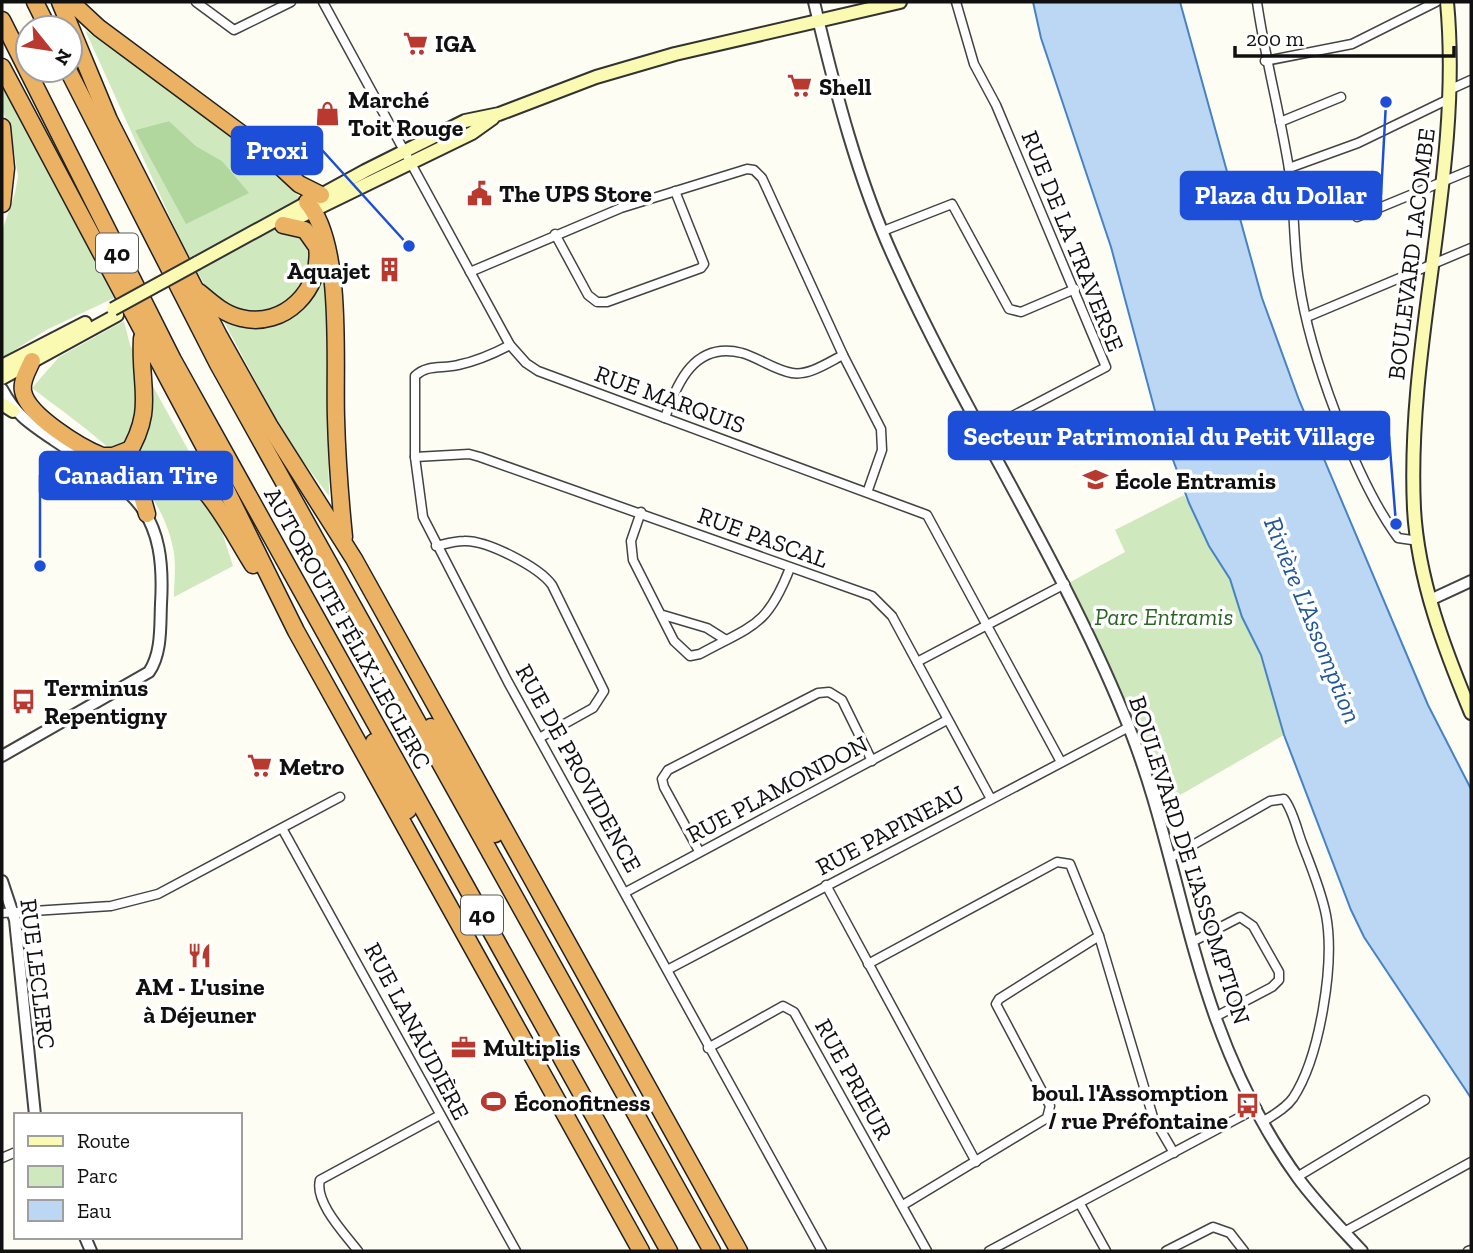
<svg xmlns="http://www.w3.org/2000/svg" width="1473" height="1253" viewBox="0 0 1473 1253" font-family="'Zilla Slab',serif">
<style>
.green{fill:#cfe8be;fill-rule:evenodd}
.forest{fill:#b1d79e}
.water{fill:#bbd7f3;stroke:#4683c6;stroke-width:2}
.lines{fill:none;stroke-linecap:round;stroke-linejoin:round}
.minor-casing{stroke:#434343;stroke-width:11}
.tertiary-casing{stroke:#434343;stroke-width:14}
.secondary-casing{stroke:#323232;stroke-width:16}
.motorway-casing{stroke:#212121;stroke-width:19}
.minor{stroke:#fff;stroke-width:8}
.tertiary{stroke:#fff;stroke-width:10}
.secondary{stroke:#fafab3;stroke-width:12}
.motorway{stroke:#ecb264;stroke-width:16}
.secondary-bridge-casing{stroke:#323232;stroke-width:16;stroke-linecap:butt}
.secondary-bridge{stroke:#fafab3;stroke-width:12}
.labels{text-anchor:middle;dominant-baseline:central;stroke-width:7;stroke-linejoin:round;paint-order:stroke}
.shield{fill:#fff;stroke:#585858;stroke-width:2}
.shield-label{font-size:23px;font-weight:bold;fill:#101010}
.poi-label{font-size:24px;font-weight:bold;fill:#101010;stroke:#fff;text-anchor:start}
.street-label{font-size:24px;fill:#101010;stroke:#fff}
.park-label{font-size:24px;font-style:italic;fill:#296523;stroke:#fff}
.water-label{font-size:26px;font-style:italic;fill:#1f569c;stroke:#fff}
.leader{fill:none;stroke:#1d4ed8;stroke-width:2.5}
.callout-dot{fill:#1d4ed8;stroke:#fff;stroke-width:2.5}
.callout{fill:#1d4ed8;stroke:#1d4ed8;stroke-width:2.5}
.callout-label{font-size:26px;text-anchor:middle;font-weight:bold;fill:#fff}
</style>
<rect width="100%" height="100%" fill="#fefdf3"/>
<g class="green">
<path d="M85,30L246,146L302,199L277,212L300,238L306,240L310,265L325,268L329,496L287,440L179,237ZM169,121L196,146L222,161L239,184L135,130Z"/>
<polygon points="2,76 114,298 48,329 2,358 2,231 15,193 18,176 12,139 2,108"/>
<path d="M124,321L130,345L206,482L233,566L174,597C174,583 176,567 174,553C161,476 89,432 32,388L59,357Z"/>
<polygon points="1184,495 1230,579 1242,618 1260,655 1284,735 1156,809 1151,789 1065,585 1125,552 1115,530"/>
</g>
<polygon class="forest" points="169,121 196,146 222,161 249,193 186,224 135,130"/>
<polygon class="water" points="1033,2 1180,2 1262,298 1299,400 1428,705 1471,789 1471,1098 1364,937 1351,910 1284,735 1261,655 1242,617 1230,579 1209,546 1189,503 1155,411 1111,247 1041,38"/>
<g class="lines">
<defs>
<g id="minor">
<polyline points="196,2 234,30 291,2"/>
<polyline points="323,2 510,345 526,363 538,371 927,515 1061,762"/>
<polyline points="956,2 974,64 996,105 1106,367 982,432"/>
<path d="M1257,2C1265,58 1280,113 1289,169C1295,206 1293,244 1299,281C1309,353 1355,479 1398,538L1419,541"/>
<polyline points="1265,61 1352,44 1436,2"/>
<polyline points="1449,90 1471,80"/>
<polyline points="1280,122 1341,97"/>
<polyline points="1289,168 1358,143 1449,99"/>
<polyline points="1357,217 1471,170"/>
<polyline points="883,231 952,204 1009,309 1021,312 1075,289"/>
<polyline points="555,234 588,295 597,302 607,302 701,268 704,264 675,191"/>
<polyline points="470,272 621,208 747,169 754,170 762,178 843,355 881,429 882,450 868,490"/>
<polyline points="1307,317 1471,248"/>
<path d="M510,345C493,354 477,361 458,365C443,369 427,364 415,376V457L423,517L508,682L822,1251"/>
<path d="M665,418C677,382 695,341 742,353C759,358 775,370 792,373C809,376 829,362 843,355"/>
<polyline points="415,457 469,454 480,457 872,596 892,616 991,799"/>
<path d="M641,512L631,541L633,560L674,641L690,656L700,654C753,625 767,627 790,568"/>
<path d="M436,546C445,544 455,541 464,541C487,540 539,567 552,585L604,691L593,708L541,737"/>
<polyline points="663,615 707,628 726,640"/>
<polyline points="917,662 1065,584"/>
<polyline points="283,830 516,1251"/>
<polyline points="699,851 664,787 662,779 668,770 818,693 829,692 842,700 872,761"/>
<path d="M1170,858L1270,801L1284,799C1293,810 1297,830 1302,843C1311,867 1321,890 1326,915C1335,963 1320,1057 1293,1098C1286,1108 1275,1114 1264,1121"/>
<polyline points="826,885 976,1162"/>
<polyline points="626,892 947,720"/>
<polyline points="2,913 111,906 158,894 340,797"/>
<polyline points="1192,942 1240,917 1253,926 1279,972 1279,980 1272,987 1215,1017"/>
<polyline points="868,964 1057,862 1070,864 1099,936 1153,1117 1174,1153"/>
<polyline points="669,969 1129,727"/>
<polyline points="708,1048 783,1006 794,1012 927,1251"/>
<polyline points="2,1158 16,1152"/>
<polyline points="1297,1177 1425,1100"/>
<polyline points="1080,1204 1106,1251"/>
<polyline points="903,1205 1047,1118 1050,1106 996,1004 999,999 1099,936"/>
<polyline points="1344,1232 1471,1162"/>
<path d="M358,1251C345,1234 314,1202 320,1180L440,1115"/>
<polyline points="989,1251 1257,1108"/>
<polyline points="1166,1251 1213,1227 1230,1233 1244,1251"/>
<polyline points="1468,1251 1471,1250"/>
</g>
<g id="tertiary">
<path d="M814,2C835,90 858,182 897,265C967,418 1060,559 1124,715C1165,813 1180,919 1216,1019C1236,1074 1264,1131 1298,1178C1317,1204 1340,1227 1362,1251"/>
<path d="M2,389C16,415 29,423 54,440C129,490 167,503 161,604C160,626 162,653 149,672L2,756"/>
<polyline points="1430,600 1471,581"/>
<polyline points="2,881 15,920 35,1115"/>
<polyline points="85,1237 91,1251"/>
</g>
<g id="secondary">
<path d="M1447,2C1463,172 1406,339 1414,509C1418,580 1444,648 1471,713"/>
<polyline points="285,224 472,133 493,118"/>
<polyline points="197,263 365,171 465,121 499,114 596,77 675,54 900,2"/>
<polyline points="2,366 85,323"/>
<polyline points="2,378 117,315"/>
<polyline points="2,404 13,411"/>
</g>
<g id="motorway">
<polyline points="35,2 48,28"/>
<polyline points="60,2 109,120 219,336 269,425 354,559 739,1251"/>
<polyline points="71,2 99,28 258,146 299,184 321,195"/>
<polyline points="2,20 173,360 669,1251"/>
<polyline points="2,67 214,465 296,631 641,1251"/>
<polyline points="68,70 218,364 712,1251"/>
<polyline points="2,127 6,168 2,204"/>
<path d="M307,202C344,245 334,362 336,418C337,458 340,497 344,537"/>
<path d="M199,292C212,303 224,314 241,318C284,329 323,289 317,247L305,230L283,225"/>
<path d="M32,361C28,370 21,381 23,391C27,415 80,447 102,456H113L131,449"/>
<path d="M126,457C156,409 139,388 142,338"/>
<path d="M113,478C127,474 140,464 154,463C199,459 232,533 253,565"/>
<polyline points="147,514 139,485 148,464"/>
<polyline points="431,727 495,834"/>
<polyline points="374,742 408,810"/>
</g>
</defs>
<use href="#minor" class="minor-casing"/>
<use href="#tertiary" class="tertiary-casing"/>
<use href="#secondary" class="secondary-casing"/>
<use href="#motorway" class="motorway-casing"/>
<use href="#minor" class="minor"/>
<use href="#tertiary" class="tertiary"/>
<use href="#secondary" class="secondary"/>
<use href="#motorway" class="motorway"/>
<defs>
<polyline id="secondary-bridge" points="113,309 197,263"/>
</defs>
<use href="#secondary-bridge" class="secondary-bridge-casing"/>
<use href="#secondary-bridge" class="secondary-bridge"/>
</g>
<defs>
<symbol id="supermarket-bare" viewBox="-9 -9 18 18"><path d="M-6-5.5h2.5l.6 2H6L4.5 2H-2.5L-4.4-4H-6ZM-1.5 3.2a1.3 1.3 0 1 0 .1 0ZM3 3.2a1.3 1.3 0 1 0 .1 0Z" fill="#b9392f" stroke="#fff" stroke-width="2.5" paint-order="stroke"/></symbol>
<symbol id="shop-bare" viewBox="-9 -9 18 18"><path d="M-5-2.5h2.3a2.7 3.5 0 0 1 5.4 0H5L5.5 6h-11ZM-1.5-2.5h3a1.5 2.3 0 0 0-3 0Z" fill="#b9392f" stroke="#fff" stroke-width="2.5" paint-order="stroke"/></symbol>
<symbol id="civic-bare" viewBox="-9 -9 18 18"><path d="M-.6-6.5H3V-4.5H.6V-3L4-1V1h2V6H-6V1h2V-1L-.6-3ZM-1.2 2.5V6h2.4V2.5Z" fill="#b9392f" stroke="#fff" stroke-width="2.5" paint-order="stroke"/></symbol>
<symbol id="building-bare" viewBox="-9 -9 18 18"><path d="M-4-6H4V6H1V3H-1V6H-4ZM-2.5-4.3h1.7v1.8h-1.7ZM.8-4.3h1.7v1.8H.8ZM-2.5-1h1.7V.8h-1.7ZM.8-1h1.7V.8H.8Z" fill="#b9392f" stroke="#fff" stroke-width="2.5" paint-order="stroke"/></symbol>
<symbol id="school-bare" viewBox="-9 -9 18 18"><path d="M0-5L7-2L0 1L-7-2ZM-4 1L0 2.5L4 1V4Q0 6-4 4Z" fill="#b9392f" stroke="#fff" stroke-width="2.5" paint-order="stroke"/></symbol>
<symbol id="bus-bare" viewBox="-9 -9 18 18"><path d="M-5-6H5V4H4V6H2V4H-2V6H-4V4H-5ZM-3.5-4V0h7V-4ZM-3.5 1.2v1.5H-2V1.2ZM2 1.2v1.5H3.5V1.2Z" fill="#b9392f" stroke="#fff" stroke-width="2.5" paint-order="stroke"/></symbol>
<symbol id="restaurant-bare" viewBox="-9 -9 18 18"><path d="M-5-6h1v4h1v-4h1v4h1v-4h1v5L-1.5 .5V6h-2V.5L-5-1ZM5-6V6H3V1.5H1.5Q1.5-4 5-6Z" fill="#b9392f" stroke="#fff" stroke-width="2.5" paint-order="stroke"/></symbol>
<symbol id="office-bare" viewBox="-9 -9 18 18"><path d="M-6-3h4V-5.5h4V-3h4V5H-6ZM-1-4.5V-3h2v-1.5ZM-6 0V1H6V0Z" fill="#b9392f" stroke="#fff" stroke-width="2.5" paint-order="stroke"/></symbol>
<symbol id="stadium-bare" viewBox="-9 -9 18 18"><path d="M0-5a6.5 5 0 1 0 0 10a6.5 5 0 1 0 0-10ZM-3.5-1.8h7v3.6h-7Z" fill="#b9392f" stroke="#fff" stroke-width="2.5" paint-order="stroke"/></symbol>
</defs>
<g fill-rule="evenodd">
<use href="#supermarket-bare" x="398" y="26" width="35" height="35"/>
<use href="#supermarket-bare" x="782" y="68" width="35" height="35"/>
<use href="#shop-bare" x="310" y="96" width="35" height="35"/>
<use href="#civic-bare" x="462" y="176" width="35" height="35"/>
<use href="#building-bare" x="372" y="252" width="35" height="35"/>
<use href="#school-bare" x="1078" y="462" width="35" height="35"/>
<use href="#bus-bare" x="6" y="684" width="35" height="35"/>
<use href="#supermarket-bare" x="242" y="748" width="35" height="35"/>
<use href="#restaurant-bare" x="182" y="938" width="35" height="35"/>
<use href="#office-bare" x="446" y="1030" width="35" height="35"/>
<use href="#stadium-bare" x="476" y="1084" width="35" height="35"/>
<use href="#bus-bare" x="1230" y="1088" width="35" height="35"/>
</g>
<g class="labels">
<g class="shield">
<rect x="96" y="233.5" width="42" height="39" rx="5"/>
<rect x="461" y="895.5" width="42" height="39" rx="5"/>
</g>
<g class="shield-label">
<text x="117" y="253">40</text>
<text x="482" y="915">40</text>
</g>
<g class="poi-label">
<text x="435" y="43">IGA</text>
<text x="819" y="86">Shell</text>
<text x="348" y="99">Marché<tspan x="348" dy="28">Toit Rouge</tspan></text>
<text x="499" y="193">The UPS Store</text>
<text x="370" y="270" text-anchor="end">Aquajet</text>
<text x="1115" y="480">École Entramis</text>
<text x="44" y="687">Terminus<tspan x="44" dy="28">Repentigny</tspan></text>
<text x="279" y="766">Metro</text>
<text x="200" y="986" text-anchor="middle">AM - L'usine<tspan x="200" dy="28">à Déjeuner</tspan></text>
<text x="483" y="1047">Multiplis</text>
<text x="1228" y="1092" text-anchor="end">boul. l'Assomption<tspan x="1228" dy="28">/ rue Préfontaine</tspan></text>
<text x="514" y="1102">Éconofitness</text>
</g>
<g class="street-label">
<text transform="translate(1073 241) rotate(68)">RUE DE LA TRAVERSE</text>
<text transform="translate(1411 254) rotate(-83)">BOULEVARD LACOMBE</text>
<text transform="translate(670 399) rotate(20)">RUE MARQUIS</text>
<text transform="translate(763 537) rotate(20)">RUE PASCAL</text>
<text transform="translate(348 628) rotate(61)">AUTOROUTE FÉLIX-LECLERC</text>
<text transform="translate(579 768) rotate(61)">RUE DE PROVIDENCE</text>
<text transform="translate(777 789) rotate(-28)">RUE PLAMONDON</text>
<text transform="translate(890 830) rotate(-28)">RUE PAPINEAU</text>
<text transform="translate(1190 860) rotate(72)">BOULEVARD DE L'ASSOMPTION</text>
<text transform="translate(38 974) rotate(83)">RUE LECLERC</text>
<text transform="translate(417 1031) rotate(62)">RUE LANAUDIÈRE</text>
<text transform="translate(854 1079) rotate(61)">RUE PRIEUR</text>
</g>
<g class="park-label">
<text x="1164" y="616">Parc Entramis</text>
</g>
<g class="water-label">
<text transform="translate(1313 620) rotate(68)">Rivière L'Assomption</text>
</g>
</g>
<path class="leader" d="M409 246L322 150M1386 102L1381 195M1396 524L1389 436M40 566L40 475"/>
<g class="callout-dot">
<circle cx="409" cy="246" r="7"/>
<circle cx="1386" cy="102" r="7"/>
<circle cx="1396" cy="524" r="7"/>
<circle cx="40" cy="566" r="7"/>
</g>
<g class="callout">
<rect x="232" y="127" width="90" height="47" rx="7"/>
<rect x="1181" y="172" width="200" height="47" rx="7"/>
<rect x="949" y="412" width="440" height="47" rx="7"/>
<rect x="40" y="452" width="192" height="47" rx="7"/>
</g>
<g class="callout-label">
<text x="277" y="159">Proxi</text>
<text x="1281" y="204">Plaza du Dollar</text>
<text x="1169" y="445">Secteur Patrimonial du Petit Village</text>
<text x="136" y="484">Canadian Tire</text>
</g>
<rect width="1473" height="1253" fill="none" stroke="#101010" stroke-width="7"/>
<rect x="14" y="1113" width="228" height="126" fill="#ffffff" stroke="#9f9f9f" stroke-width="2"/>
<rect x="28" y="1136" width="35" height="10" fill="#fafab3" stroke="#9f9f9f" stroke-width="2"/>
<text x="77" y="1148" font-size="21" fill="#101010">Route</text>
<rect x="28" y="1166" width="35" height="21" fill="#cfe8be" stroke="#9f9f9f" stroke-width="2"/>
<text x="77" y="1183" font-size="21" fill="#101010">Parc</text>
<rect x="28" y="1200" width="35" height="21" fill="#bbd7f3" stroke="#9f9f9f" stroke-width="2"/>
<text x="77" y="1218" font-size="21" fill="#101010">Eau</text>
<g transform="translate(49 49) rotate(120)"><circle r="33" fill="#ffffff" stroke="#9f9f9f" stroke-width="2"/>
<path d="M0-5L12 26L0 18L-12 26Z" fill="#b9392f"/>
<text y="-10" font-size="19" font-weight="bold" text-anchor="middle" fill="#101010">N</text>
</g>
<path d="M1235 46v10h219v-10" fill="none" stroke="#101010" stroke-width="3.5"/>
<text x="1246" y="46" font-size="21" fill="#101010" stroke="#ffffff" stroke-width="5" paint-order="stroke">200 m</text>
</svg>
